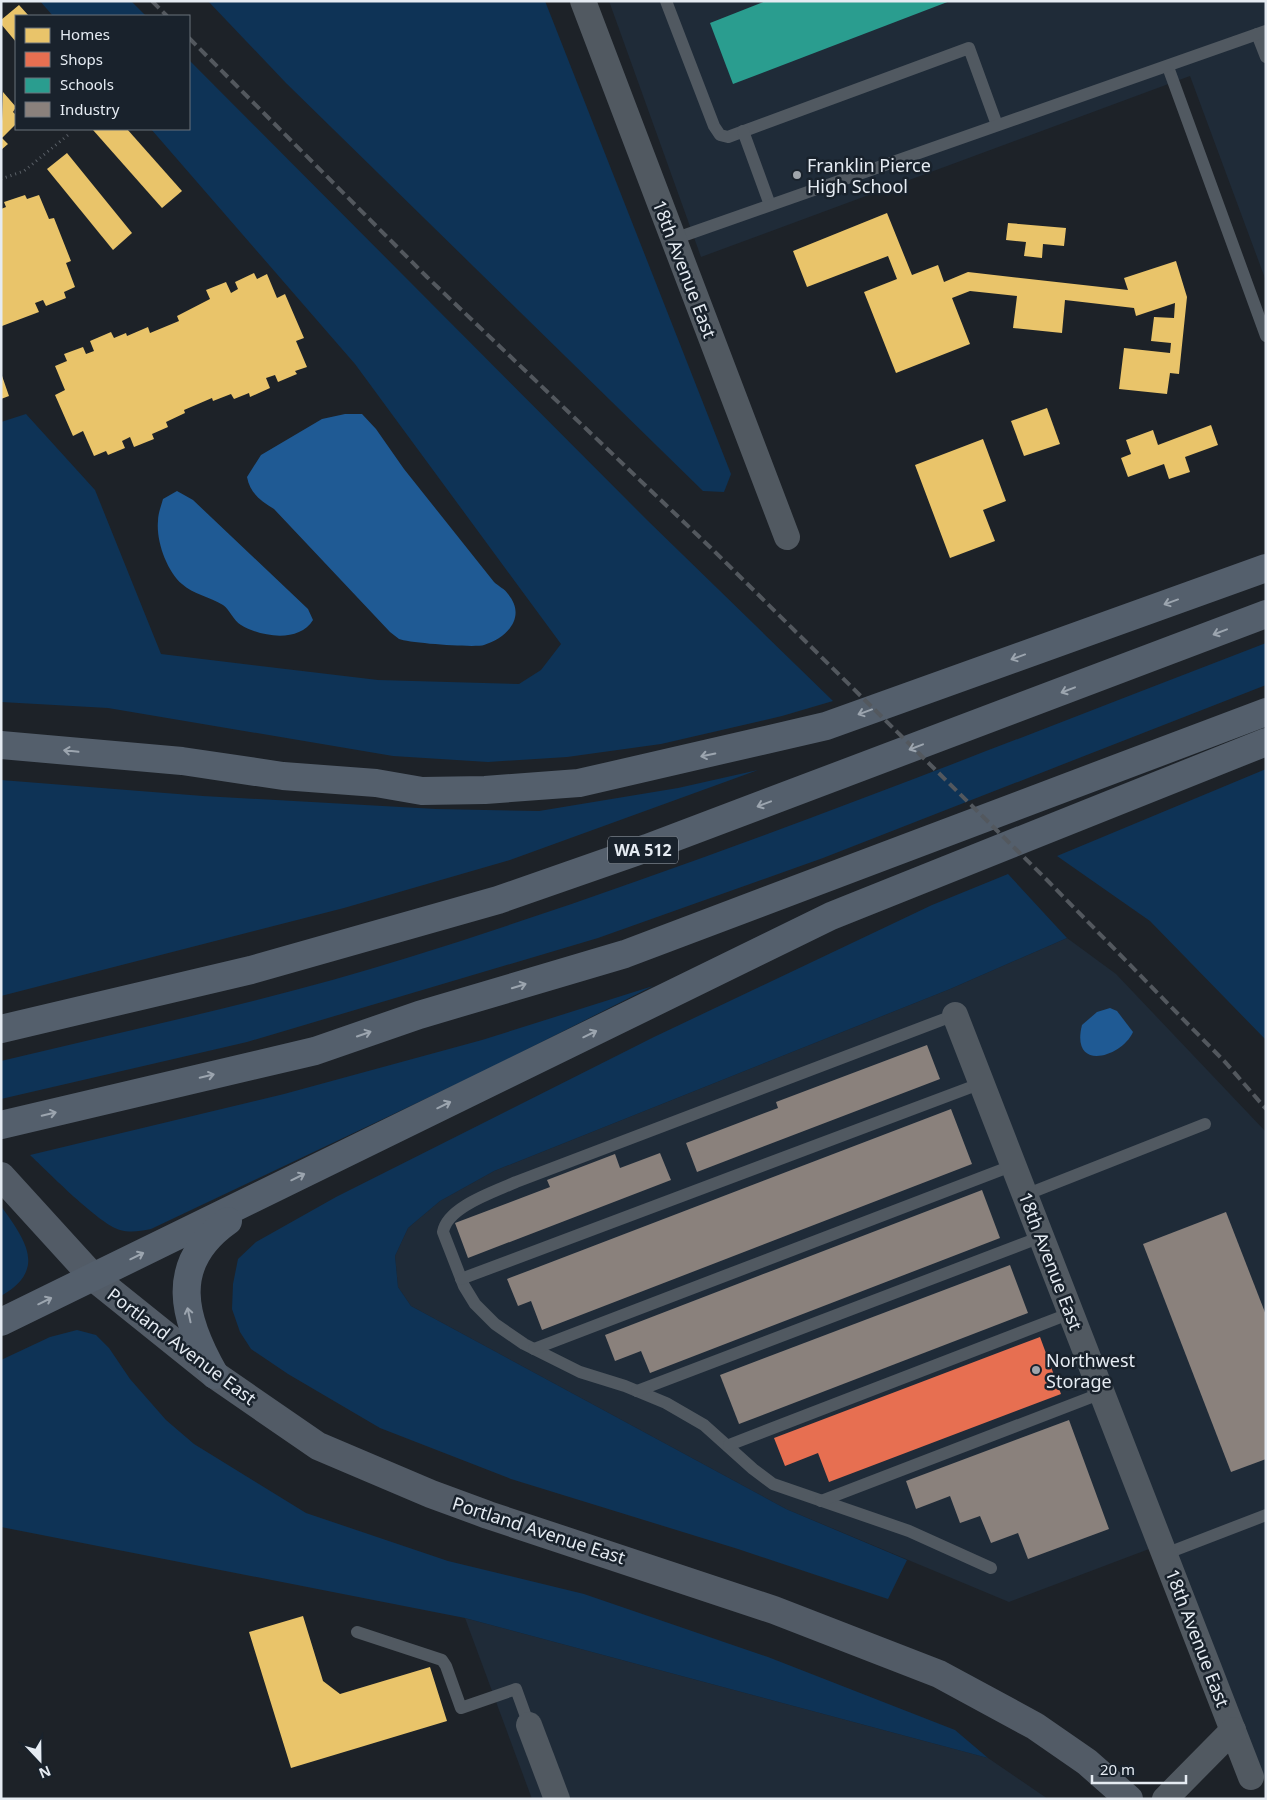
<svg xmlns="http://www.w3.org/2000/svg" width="1267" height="1800" viewBox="0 0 1267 1800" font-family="'Noto Sans',sans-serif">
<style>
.built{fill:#1f2b38}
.green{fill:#0e3356}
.water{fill:#1f5a94}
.homes{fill:#e9c46a}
.shops{fill:#e76f51}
.schools{fill:#2a9d8f}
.industry{fill:#8a817c}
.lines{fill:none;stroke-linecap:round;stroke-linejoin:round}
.path{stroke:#5b6168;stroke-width:3;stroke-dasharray:1 4;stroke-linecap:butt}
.lane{stroke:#515961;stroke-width:12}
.street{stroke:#515961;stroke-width:26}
.secondary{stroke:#525b66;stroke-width:28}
.highway{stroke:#545f6c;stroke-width:28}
.rail{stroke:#53585e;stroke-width:4;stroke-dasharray:10 5;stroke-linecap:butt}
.oneway{stroke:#9ca5af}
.poi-dot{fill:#9fa5ab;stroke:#19222c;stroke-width:2}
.labels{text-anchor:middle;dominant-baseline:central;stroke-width:5;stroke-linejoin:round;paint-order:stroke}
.shield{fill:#19222c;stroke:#a8afb7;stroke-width:1}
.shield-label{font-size:16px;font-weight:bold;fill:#e5ebf2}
.poi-label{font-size:18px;fill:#e5ebf2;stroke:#19222c;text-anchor:start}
.street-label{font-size:18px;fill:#e5ebf2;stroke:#19222c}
</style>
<rect width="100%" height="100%" fill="#1d2228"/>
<g class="built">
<polygon points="609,1 1266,1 1266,281 1190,76 701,257"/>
<polygon points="1067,938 1116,974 1266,1132 1266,1781 1165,1543 1009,1602 786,1509 411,1306 398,1287 395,1256 408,1228 440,1201 494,1171 950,989"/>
<polygon points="465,1618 988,1758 1048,1799 532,1799"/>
</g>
<g class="green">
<polygon points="40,1 131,1 146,16 53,16"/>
<polygon points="208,1 545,1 731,474 724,492 703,491 286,83"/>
<polygon points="189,60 646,519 833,701 782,716 661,744 567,757 488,762 393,756 108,708 1,702 1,422 26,414 95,490 161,654 378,680 519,684 541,670 561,644 355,364 151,129 189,129"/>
<path d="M1266,643V685L823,858L598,938L247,1042L1,1099V1061C138,1028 276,999 410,957C700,866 982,752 1266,643Z"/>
<polygon points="1266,769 1266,1040 1150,921 1057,856"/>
<polygon points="758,770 510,860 344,908 1,996 1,780 203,796 436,809 539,811 678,788"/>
<polygon points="1008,874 1067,938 950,989 494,1171 440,1201 408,1228 395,1256 398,1287 411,1306 786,1509 907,1560 888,1599 738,1549 511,1479 380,1428 288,1374 251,1349 240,1332 232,1309 233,1284 238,1259 256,1242 336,1197 654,1037 932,905"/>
<path d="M653,986L480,1073L151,1229C140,1231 131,1233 120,1230C99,1224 48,1172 30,1155L284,1094L482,1040Z"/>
<path d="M1,1206C25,1240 48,1269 1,1296Z"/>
<polygon points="77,1330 96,1335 109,1348 130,1379 166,1420 194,1444 306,1513 448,1561 584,1594 768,1657 955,1730 988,1758 465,1618 1,1527 1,1360 50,1337"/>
</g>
<g class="water">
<path d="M345,414H362L376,429L404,469L494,582C498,586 505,589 508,594C527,617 507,638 484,645C475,648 409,643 399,639C396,637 393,634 390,632L274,509C260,500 250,493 247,477L261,455L322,419Z"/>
<path d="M177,491L193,500L308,609L313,620C299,643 261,637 241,625C233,620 230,610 223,605C210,597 193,594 182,584C167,571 156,541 158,521C158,514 161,506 163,499Z"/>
<path d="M1110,1008L1117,1011L1133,1032C1122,1057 1070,1073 1082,1025L1097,1012Z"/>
</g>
<g class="homes">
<polygon points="19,5 29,16 16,16 16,42 1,24 1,20"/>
<polygon points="3,92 16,107 13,112 16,115 16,124 2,138 8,144 1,150"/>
<polygon points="95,129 127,129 182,191 162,208 93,130"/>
<polygon points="67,153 132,233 113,250 47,169"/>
<polygon points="25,195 27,199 39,195 49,219 54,218 71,261 66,263 75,287 64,292 66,298 46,306 43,300 35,303 39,312 2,326 1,209 6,207 4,202"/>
<polygon points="887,213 912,275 938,265 944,282 968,272 1128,290 1124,278 1176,261 1187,297 1179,374 1170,373 1167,394 1119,389 1124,348 1170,353 1171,343 1151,341 1154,317 1174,318 1175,303 1136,316 1134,308 1065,300 1062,333 1013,328 1017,296 970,291 952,298 970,344 896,373 864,292 897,279 888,256 807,287 793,251"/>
<polygon points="1008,223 1066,228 1064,246 1043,244 1042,258 1024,256 1026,242 1006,240"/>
<polygon points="254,273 257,279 267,274 277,298 285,294 304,338 296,341 307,367 295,371 297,374 278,382 275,375 266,378 270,388 250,397 249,393 234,399 231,394 213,401 212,398 184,410 185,413 166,422 168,427 152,434 154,439 134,447 130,437 122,441 125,448 108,455 106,451 94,456 83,431 73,436 55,395 65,390 55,366 67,361 64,354 83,347 86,354 94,351 90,341 111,332 114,338 126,333 127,336 148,327 150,333 179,321 177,316 210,299 206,290 226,282 231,293 238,289 235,282"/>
<polygon points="1,373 9,396 1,399"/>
<polygon points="1047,408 1060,444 1024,456 1011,421"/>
<polygon points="1211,425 1218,445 1185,457 1190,472 1169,479 1164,464 1128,477 1121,458 1131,454 1126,440 1153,430 1158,445"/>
<polygon points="983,439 1006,501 983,510 995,541 950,558 915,465"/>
<polygon points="303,1616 323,1681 340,1694 430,1667 447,1721 291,1768 249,1632"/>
</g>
<polygon class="shops" points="1040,1337 1061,1394 829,1482 818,1453 785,1466 774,1438"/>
<polygon class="schools" points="766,1 950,1 733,84 710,23"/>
<g class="industry">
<polygon points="927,1045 940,1079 697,1172 686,1143 778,1108 776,1102"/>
<polygon points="951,1109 972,1164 542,1330 531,1301 518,1306 507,1279"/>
<polygon points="660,1153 671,1180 468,1258 455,1223 550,1187 547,1180 615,1154 620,1168"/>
<polygon points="982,1190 1000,1238 650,1373 641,1351 615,1361 605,1335"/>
<polygon points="1226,1212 1266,1315 1266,1459 1231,1472 1143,1244"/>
<polygon points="1010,1265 1028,1313 739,1424 720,1375"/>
<polygon points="1069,1420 1109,1529 1028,1559 1018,1533 991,1543 980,1516 960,1523 950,1496 916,1509 906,1481"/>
</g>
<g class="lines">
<polyline class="path" points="1,179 24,171 68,135"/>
<g class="lane">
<polyline points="666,1 714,126 720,135 728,137 969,48 997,125"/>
<polyline points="1257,34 1266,57"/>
<polyline points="1168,67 1266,336"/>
<polyline points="743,131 770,205"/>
<polyline points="674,239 1266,31"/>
<path d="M955,1015L516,1182C494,1192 447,1207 443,1232L464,1286L475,1304L495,1324L524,1344L580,1372L625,1386L666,1403L704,1425L753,1469L773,1484L909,1531L991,1568"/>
<polyline points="1025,1195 1205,1124"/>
<polyline points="461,1279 982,1083"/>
<polyline points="534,1349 1014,1165"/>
<polyline points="637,1391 1041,1237"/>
<polyline points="729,1445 1071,1313"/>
<polyline points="821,1501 1102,1393"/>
<polyline points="1165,1554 1266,1515"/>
<polyline points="357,1632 442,1660 446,1666 461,1708 516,1689 529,1725"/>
</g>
<g class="street">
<polyline points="583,1 787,537"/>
<polyline points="955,1015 1251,1777"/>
<polyline points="529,1725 557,1799"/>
<polyline points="1165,1799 1233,1730"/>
</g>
<polyline class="secondary" points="1,1176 93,1277 215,1375 318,1446 431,1494 488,1515 774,1610 939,1674 1035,1726 1087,1762 1129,1799"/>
<g class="highway">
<polyline points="1,745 182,761 283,776 376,783 422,791 485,790 579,783 826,726 1266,568"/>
<polyline points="1,1029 251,970 498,900 647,848 1266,614"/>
<polyline points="1,1125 315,1051 419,1015 625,954 1266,712"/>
<polyline points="1,1322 831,916 1266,742"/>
<path d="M215,1375C183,1319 167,1264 228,1221"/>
</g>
<g class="rail">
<polyline points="152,1 167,16"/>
<polyline points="189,38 427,277 711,548 1047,880 1226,1063 1266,1109"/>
</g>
</g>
<defs><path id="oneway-shaft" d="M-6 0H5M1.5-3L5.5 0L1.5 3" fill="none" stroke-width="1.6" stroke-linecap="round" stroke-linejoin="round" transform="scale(1.25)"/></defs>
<g class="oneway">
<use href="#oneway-shaft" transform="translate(1171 602) rotate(160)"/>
<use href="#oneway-shaft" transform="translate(1220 632) rotate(159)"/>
<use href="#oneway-shaft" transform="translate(1018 657) rotate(160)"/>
<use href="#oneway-shaft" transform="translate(1068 690) rotate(159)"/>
<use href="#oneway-shaft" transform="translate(865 712) rotate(160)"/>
<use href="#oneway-shaft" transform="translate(916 747) rotate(159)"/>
<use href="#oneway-shaft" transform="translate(71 751) rotate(-174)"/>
<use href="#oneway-shaft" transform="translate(708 755) rotate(168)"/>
<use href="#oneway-shaft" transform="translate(764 804) rotate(159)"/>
<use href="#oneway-shaft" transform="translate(519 986) rotate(-17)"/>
<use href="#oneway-shaft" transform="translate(364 1034) rotate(-19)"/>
<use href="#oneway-shaft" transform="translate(590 1034) rotate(-26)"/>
<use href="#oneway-shaft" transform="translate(207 1076) rotate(-13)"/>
<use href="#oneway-shaft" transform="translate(444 1105) rotate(-26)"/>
<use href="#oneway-shaft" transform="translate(49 1114) rotate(-13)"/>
<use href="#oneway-shaft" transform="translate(298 1177) rotate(-26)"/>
<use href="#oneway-shaft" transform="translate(137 1256) rotate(-26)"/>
<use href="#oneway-shaft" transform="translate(45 1301) rotate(-26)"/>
<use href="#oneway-shaft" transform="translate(189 1315) rotate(-102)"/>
</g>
<g class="poi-dot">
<circle cx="797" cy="175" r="5"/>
<circle cx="1036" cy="1370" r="5"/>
</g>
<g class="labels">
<rect class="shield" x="608" y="836.5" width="70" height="27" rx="4"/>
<g class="shield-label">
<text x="643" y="850">WA 512</text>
</g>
<g class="poi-label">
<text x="807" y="165">Franklin Pierce<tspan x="807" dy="21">High School</tspan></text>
<text x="1046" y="1360">Northwest<tspan x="1046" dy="21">Storage</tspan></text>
</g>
<g class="street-label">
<text transform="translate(685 269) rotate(69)">18th Avenue East</text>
<text transform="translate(1051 1261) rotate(69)">18th Avenue East</text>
<text transform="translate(182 1346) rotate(37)">Portland Avenue East</text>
<text transform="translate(539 1530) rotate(18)">Portland Avenue East</text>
<text transform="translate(1198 1638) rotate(69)">18th Avenue East</text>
</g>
</g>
<rect width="1267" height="1800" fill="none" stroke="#e5ebf2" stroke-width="5"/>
<rect x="15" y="15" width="175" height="115" fill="#19222c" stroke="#6b727b"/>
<rect x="25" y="28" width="25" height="15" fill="#e9c46a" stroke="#6b727b"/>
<text x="60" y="40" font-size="15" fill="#e5ebf2">Homes</text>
<rect x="25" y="52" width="25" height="15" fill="#e76f51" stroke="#6b727b"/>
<text x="60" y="65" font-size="15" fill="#e5ebf2">Shops</text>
<rect x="25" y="78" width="25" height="15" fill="#2a9d8f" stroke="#6b727b"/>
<text x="60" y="90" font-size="15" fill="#e5ebf2">Schools</text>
<rect x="25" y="102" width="25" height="15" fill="#8a817c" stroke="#6b727b"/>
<text x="60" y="115" font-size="15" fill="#e5ebf2">Industry</text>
<g transform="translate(40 1760) rotate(158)" stroke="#19222c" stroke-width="4" paint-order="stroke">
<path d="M0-4L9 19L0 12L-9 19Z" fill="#e5ebf2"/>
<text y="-8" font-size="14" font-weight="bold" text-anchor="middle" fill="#e5ebf2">N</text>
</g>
<path d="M1092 1775v8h94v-8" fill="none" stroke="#e5ebf2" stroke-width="2.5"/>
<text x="1100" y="1775" font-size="15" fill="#e5ebf2" stroke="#19222c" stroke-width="4" paint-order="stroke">20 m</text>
</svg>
